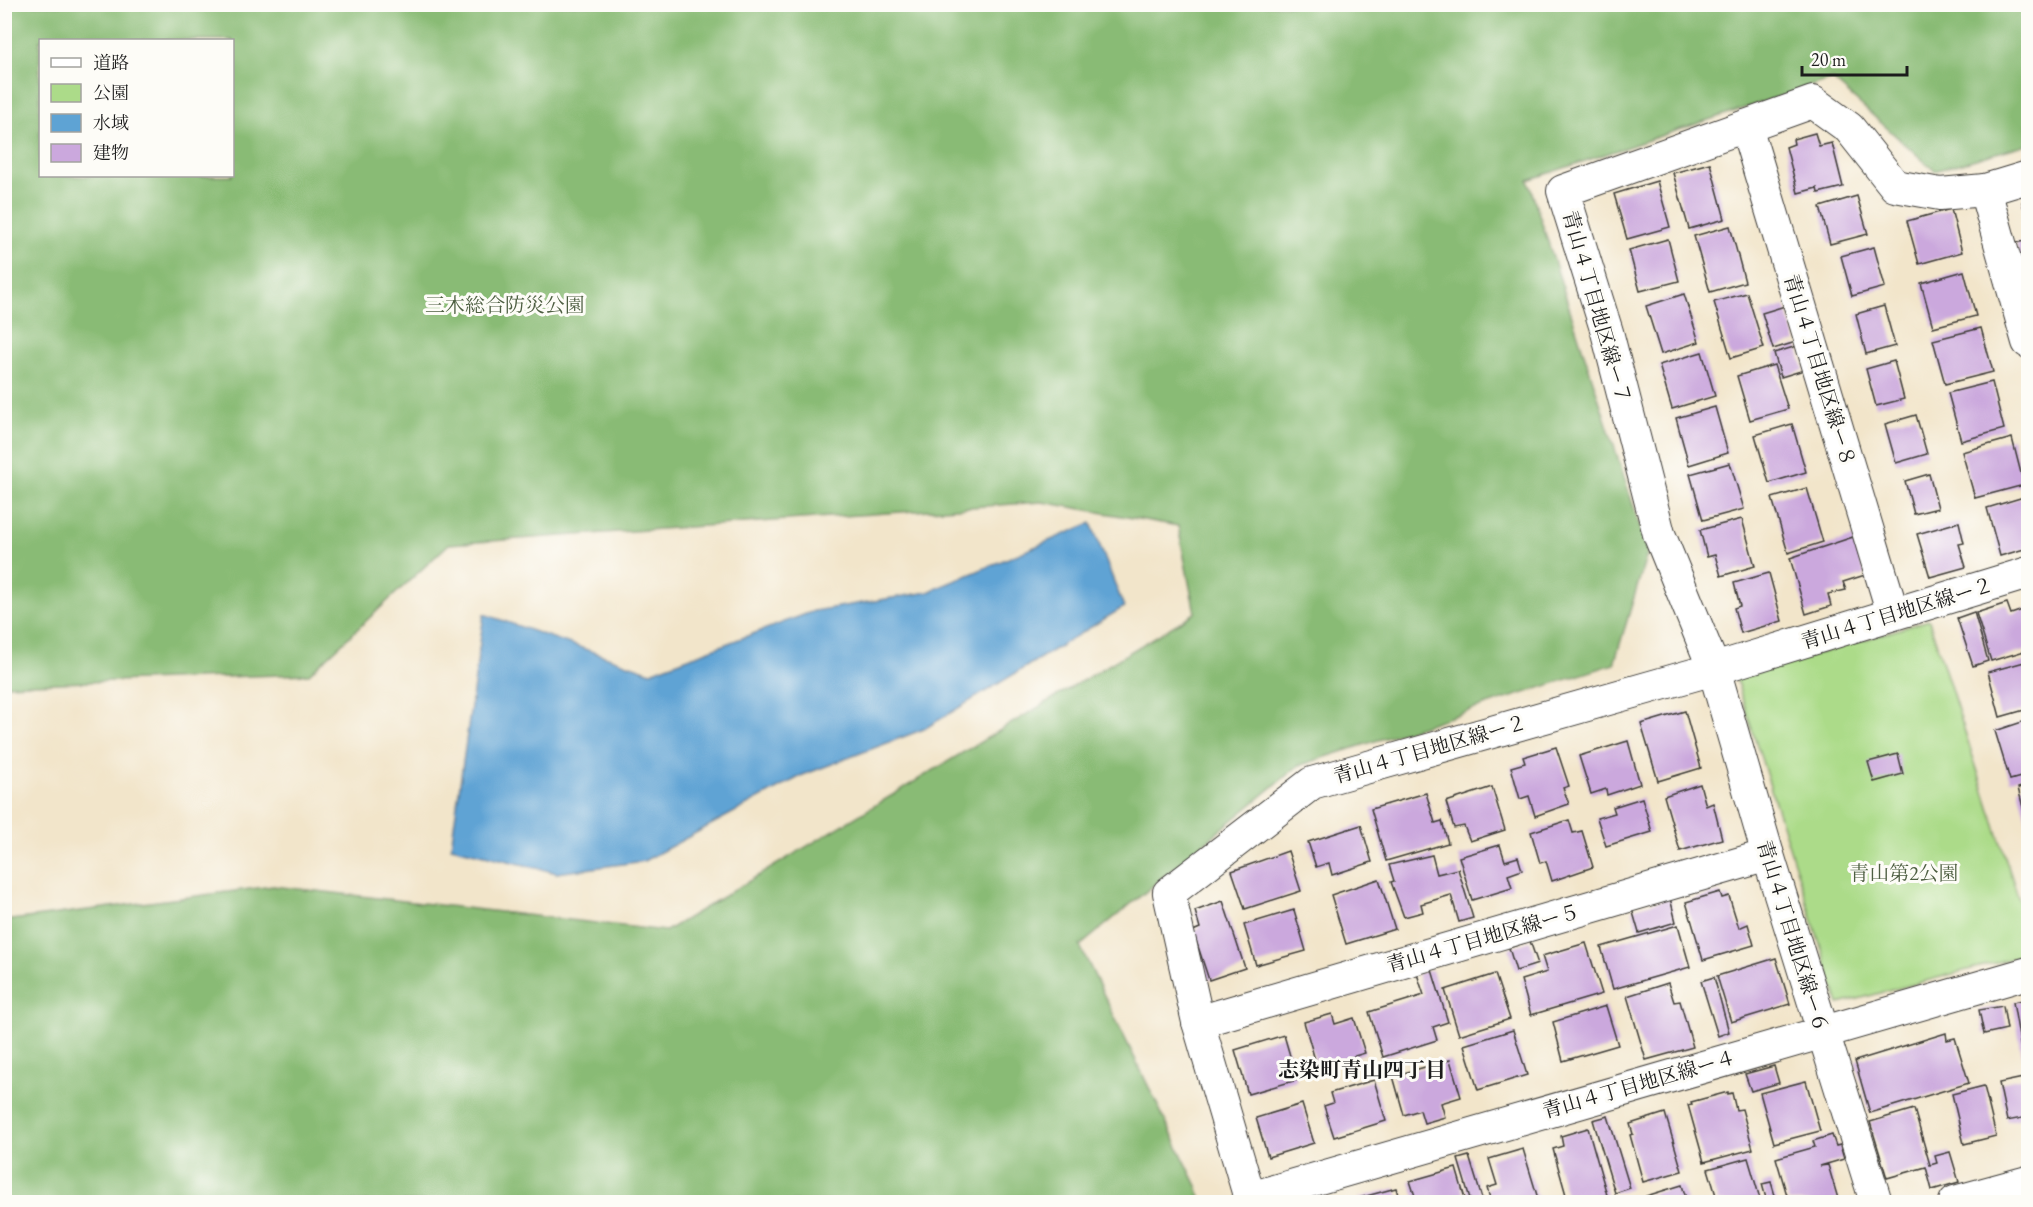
<svg xmlns="http://www.w3.org/2000/svg" width="2033" height="1207" viewBox="0 0 2033 1207" font-family="'EB Garamond','Noto Serif JP',serif">
<style>
.green{fill:#acdb89;stroke:#647c52;stroke-width:1.5}
.forest{fill:#89bb75;stroke:#526c48;stroke-width:1.5;fill-rule:evenodd}
.water{fill:#5ea3d4;stroke:#3d6078;stroke-width:1.5}
.building{fill:#cba8dd}
.lines{fill:none;stroke-linecap:round;stroke-linejoin:round}
.street-casing{stroke:#3c3a36;stroke-width:34}
.street{stroke:#fff;stroke-width:32}
.labels{text-anchor:middle;dominant-baseline:central;stroke-width:6;stroke-linejoin:round;paint-order:stroke}
.park-label{font-size:20px;fill:#4e5f42;stroke:#fdfcf7}
.street-label{font-size:20px;fill:#1c1c1c;stroke:#fdfcf7}
.neighbourhood-label{font-size:21px;font-weight:bold;fill:#1c1c1c;stroke:#fdfcf7}
</style>
<rect width="100%" height="100%" fill="#fdfcf7"/>
<filter id="ink" filterUnits="userSpaceOnUse"><feTurbulence type="fractalNoise" baseFrequency=".0167" numOctaves="2"/><feDisplacementMap in="SourceGraphic" scale="12" xChannelSelector="R" yChannelSelector="G"/><feConvolveMatrix kernelMatrix="1 2 1 2 8 2 1 2 1" color-interpolation-filters="sRGB"/></filter>
<filter id="wash" filterUnits="userSpaceOnUse"><feTurbulence type="fractalNoise" baseFrequency=".008" numOctaves="4" result="noise"/><feDisplacementMap in="SourceGraphic" scale="24" xChannelSelector="R" yChannelSelector="G"/><feGaussianBlur stdDeviation="1.35" result="paint"/><feColorMatrix in="noise" values="0 0 0 0 0 0 0 0 0 0 0 0 0 0 0 0 0 1.4 0 .05"/><feComposite in="paint" operator="in"/></filter>
<g filter="url(#wash)">
<rect width="100%" height="100%" fill="#f2e5ca"/>
<polygon class="green" points="1929,620 2028,928 2028,954 1839,1004 1736,679"/>
<path class="forest" d="M5,5H2028V144L1935,171L1832,79L1528,180L1648,551L1614,664L1298,766L1080,946L1198,1188L1201,1202H5L4,921L273,886L666,931L1195,613L1178,526L1042,502L449,544L309,674L5,685ZM40,40H232V176H40Z"/>
<polygon class="water" points="1091,523 1124,607 924,729 803,775 644,861 557,873 451,847 484,614 651,672 814,611 928,592"/>
<g id="blocks">
<g class="building">
<polygon points="1815,133 1819,146 1832,143 1843,187 1818,193 1817,188 1798,193 1786,147 1794,144 1793,139"/>
<polygon points="1710,163 1725,219 1689,229 1673,173"/>
<polygon points="1657,181 1670,227 1627,239 1614,194"/>
<polygon points="1857,196 1868,234 1830,244 1820,207"/>
<polygon points="2028,201 2028,222 2022,202"/>
<polygon points="1951,209 1962,252 1919,264 1907,221"/>
<polygon points="1730,226 1745,282 1710,292 1694,236"/>
<polygon points="1668,239 1679,281 1640,291 1629,250"/>
<polygon points="2028,240 2028,265 2022,267 2016,243"/>
<polygon points="1874,247 1885,287 1852,296 1841,256"/>
<polygon points="1964,271 1976,316 1933,327 1921,283"/>
<polygon points="1747,293 1764,348 1731,358 1714,302"/>
<polygon points="1684,294 1699,342 1661,354 1646,306"/>
<polygon points="1785,306 1796,342 1773,349 1762,313"/>
<polygon points="1884,306 1895,346 1866,354 1856,314"/>
<polygon points="1981,328 1993,372 1945,384 1933,340"/>
<polygon points="1797,346 1804,370 1781,377 1774,353"/>
<polygon points="1702,352 1715,396 1672,409 1659,365"/>
<polygon points="1894,361 1904,399 1876,406 1866,369"/>
<polygon points="1774,365 1788,409 1750,420 1737,376"/>
<polygon points="1992,382 2004,429 1961,441 1948,393"/>
<polygon points="1715,407 1728,453 1689,465 1676,418"/>
<polygon points="1916,415 1927,454 1896,463 1885,424"/>
<polygon points="1792,424 1806,472 1769,483 1755,435"/>
<polygon points="2012,438 2024,485 1975,498 1962,452"/>
<polygon points="1730,463 1744,509 1703,520 1690,474"/>
<polygon points="1929,474 1938,508 1914,514 1905,481"/>
<polygon points="1807,488 1823,542 1788,553 1772,498"/>
<polygon points="2027,496 2028,548 2000,556 1987,508"/>
<polygon points="1742,519 1755,566 1721,576 1715,555 1707,557 1700,530"/>
<polygon points="1959,522 1964,543 1959,544 1966,567 1930,577 1917,534"/>
<polygon points="1853,537 1865,575 1843,582 1846,590 1828,594 1831,606 1806,614 1790,558"/>
<polygon points="1769,573 1782,621 1741,633 1734,608 1740,606 1734,583"/>
<polygon points="2007,603 2011,614 2028,608 2028,650 1991,661 1976,613"/>
<polygon points="1974,612 1988,661 1973,666 1957,618"/>
<polygon points="2028,661 2028,709 2000,717 1988,672"/>
<polygon points="1685,711 1701,768 1658,781 1641,724"/>
<polygon points="2028,720 2028,775 2010,780 1995,731"/>
<polygon points="1628,741 1640,784 1607,795 1606,789 1591,794 1579,756"/>
<polygon points="1556,747 1569,786 1563,788 1569,804 1535,816 1529,796 1520,799 1511,767 1525,763 1523,757"/>
<polygon points="1898,754 1903,774 1874,782 1868,762"/>
<polygon points="1700,784 1706,806 1713,803 1722,839 1680,851 1664,796"/>
<polygon points="2028,785 2028,827 2018,788"/>
<polygon points="1492,787 1505,830 1470,841 1464,826 1454,828 1446,802"/>
<polygon points="1426,793 1435,823 1442,821 1448,843 1386,861 1371,809"/>
<polygon points="1642,798 1652,832 1606,846 1597,818 1615,813 1613,807"/>
<polygon points="1569,820 1573,833 1582,831 1593,867 1552,881 1546,861 1540,863 1531,832"/>
<polygon points="1361,825 1372,862 1332,875 1329,863 1316,867 1308,842"/>
<polygon points="1500,845 1505,861 1518,857 1522,870 1508,875 1512,888 1472,900 1459,857"/>
<polygon points="1288,851 1301,891 1245,909 1232,871"/>
<polygon points="1432,855 1437,874 1458,869 1473,918 1459,922 1451,895 1421,904 1423,912 1404,917 1391,882 1394,881 1389,865"/>
<polygon points="1379,879 1395,929 1346,944 1331,895"/>
<polygon points="1720,892 1722,898 1729,896 1739,928 1748,924 1754,945 1703,960 1686,902"/>
<polygon points="1670,898 1676,922 1639,933 1632,909"/>
<polygon points="1223,901 1245,968 1209,980 1193,931 1200,928 1195,911"/>
<polygon points="1294,910 1306,951 1256,965 1244,925"/>
<polygon points="1678,925 1690,967 1613,989 1601,947"/>
<polygon points="1530,941 1538,964 1516,971 1509,948"/>
<polygon points="1586,943 1602,994 1531,1015 1521,980 1547,972 1542,956"/>
<polygon points="1776,958 1790,1004 1731,1022 1717,976"/>
<polygon points="1432,970 1448,1022 1433,1027 1437,1040 1383,1057 1369,1012 1424,995 1417,974"/>
<polygon points="1495,974 1510,1019 1459,1035 1445,990"/>
<polygon points="1714,977 1729,1032 1718,1036 1701,981"/>
<polygon points="1668,983 1674,1002 1680,1001 1693,1047 1646,1060 1627,996"/>
<polygon points="2028,999 2028,1059 2023,1060 2013,1002"/>
<polygon points="1606,1006 1618,1045 1563,1061 1553,1022"/>
<polygon points="2003,1006 2007,1029 1984,1034 1979,1010"/>
<polygon points="1332,1014 1335,1024 1354,1018 1365,1053 1317,1067 1304,1022"/>
<polygon points="1513,1030 1527,1075 1478,1090 1464,1045"/>
<polygon points="1946,1033 1947,1040 1955,1038 1969,1083 1870,1113 1855,1061"/>
<polygon points="1284,1035 1297,1080 1248,1094 1235,1050"/>
<polygon points="1450,1060 1461,1097 1441,1103 1445,1117 1424,1123 1420,1110 1404,1115 1393,1076"/>
<polygon points="1774,1066 1779,1083 1751,1091 1745,1074"/>
<polygon points="2028,1077 2028,1117 2007,1121 1999,1083"/>
<polygon points="1374,1080 1386,1121 1334,1137 1324,1106 1333,1103 1330,1093"/>
<polygon points="1806,1081 1820,1131 1774,1143 1760,1093"/>
<polygon points="1984,1086 1996,1136 1964,1144 1952,1094"/>
<polygon points="1728,1092 1728,1094 1732,1093 1736,1110 1742,1109 1753,1149 1704,1162 1688,1105 1692,1104 1691,1102"/>
<polygon points="1302,1104 1314,1143 1268,1157 1256,1118"/>
<polygon points="1914,1109 1930,1165 1937,1163 1935,1156 1950,1152 1959,1182 1932,1190 1926,1167 1887,1178 1870,1122"/>
<polygon points="1665,1113 1682,1171 1643,1182 1630,1135 1633,1134 1630,1124"/>
<polygon points="1608,1116 1630,1188 1615,1193 1593,1120"/>
<polygon points="1588,1128 1607,1195 1580,1202 1568,1202 1553,1149 1563,1146 1561,1136"/>
<polygon points="1832,1135 1836,1146 1840,1145 1844,1159 1820,1166 1828,1165 1839,1202 1789,1202 1776,1158 1815,1147 1813,1141"/>
<polygon points="1523,1149 1539,1202 1491,1202 1487,1188 1497,1185 1489,1159"/>
<polygon points="1469,1156 1483,1202 1471,1202 1458,1159"/>
<polygon points="1748,1158 1761,1202 1718,1202 1708,1169"/>
<polygon points="1456,1168 1466,1202 1417,1202 1410,1181"/>
<polygon points="1771,1182 1777,1202 1767,1202 1762,1184"/>
<polygon points="1682,1185 1687,1202 1648,1202 1646,1196"/>
<polygon points="1396,1188 1400,1202 1360,1202 1359,1198"/>
</g>
</g>
</g>
<g filter="url(#ink)">
<use href="#blocks" fill-opacity="0" stroke="#3c3a36" stroke-width="1.5"/>
<g class="lines">
<defs>
<g id="street">
<polyline points="1746,126 1893,614"/>
<polyline points="2028,177 1985,190 2028,342"/>
<polyline points="1198,1022 1768,855"/>
<polyline points="1250,1198 2028,973"/>
<polyline points="1251,1202 1198,1022 1169,893 1312,783 1714,669 2028,573"/>
<polyline points="1876,1202 1768,855 1714,669 1659,534 1607,332 1563,191 1813,102 1849,128 1895,186 1940,194 1985,190"/>
<polyline points="1955,1202 2028,1182"/>
</g>
</defs>
<use href="#street" class="street-casing"/>
<use href="#street" class="street"/>
</g>
</g>
<g class="labels">
<g class="park-label">
<text x="505" y="305">三木総合防災公園</text>
<text x="1904" y="873">青山第2公園</text>
</g>
<g class="street-label">
<text transform="translate(1597 307) rotate(74)">青山４丁目地区線ー７</text>
<text transform="translate(1820 370) rotate(73)">青山４丁目地区線ー８</text>
<text transform="translate(1897 613) rotate(-17)">青山４丁目地区線ー２</text>
<text transform="translate(1430 749) rotate(-16)">青山４丁目地区線ー２</text>
<text transform="translate(1793 936) rotate(73)">青山４丁目地区線ー６</text>
<text transform="translate(1483 938) rotate(-16)">青山４丁目地区線ー５</text>
<text transform="translate(1639 1084) rotate(-16)">青山４丁目地区線ー４</text>
</g>
<g class="neighbourhood-label">
<text x="1362" y="1069">志染町青山四丁目</text>
</g>
</g>
<rect width="2033" height="1207" fill="none" stroke="#fdfcf7" stroke-width="24"/>
<rect x="39" y="39" width="195" height="138" fill="#fdfcf7" stroke="#a3a29f" stroke-width="1.5"/>
<rect x="51" y="58" width="30" height="9" fill="#ffffff" stroke="#a3a29f" stroke-width="1.5"/>
<text x="93" y="69" font-size="18" fill="#1c1c1c">道路</text>
<rect x="51" y="84" width="30" height="18" fill="#acdb89" stroke="#a3a29f" stroke-width="1.5"/>
<text x="93" y="99" font-size="18" fill="#1c1c1c">公園</text>
<rect x="51" y="114" width="30" height="18" fill="#5ea3d4" stroke="#a3a29f" stroke-width="1.5"/>
<text x="93" y="129" font-size="18" fill="#1c1c1c">水域</text>
<rect x="51" y="144" width="30" height="18" fill="#cba8dd" stroke="#a3a29f" stroke-width="1.5"/>
<text x="93" y="159" font-size="18" fill="#1c1c1c">建物</text>
<path d="M1802 66v9h105v-9" fill="none" stroke="#1c1c1c" stroke-width="3"/>
<text x="1811" y="66" font-size="18" fill="#1c1c1c" stroke="#fdfcf7" stroke-width="4.5" paint-order="stroke">20 m</text>
</svg>
